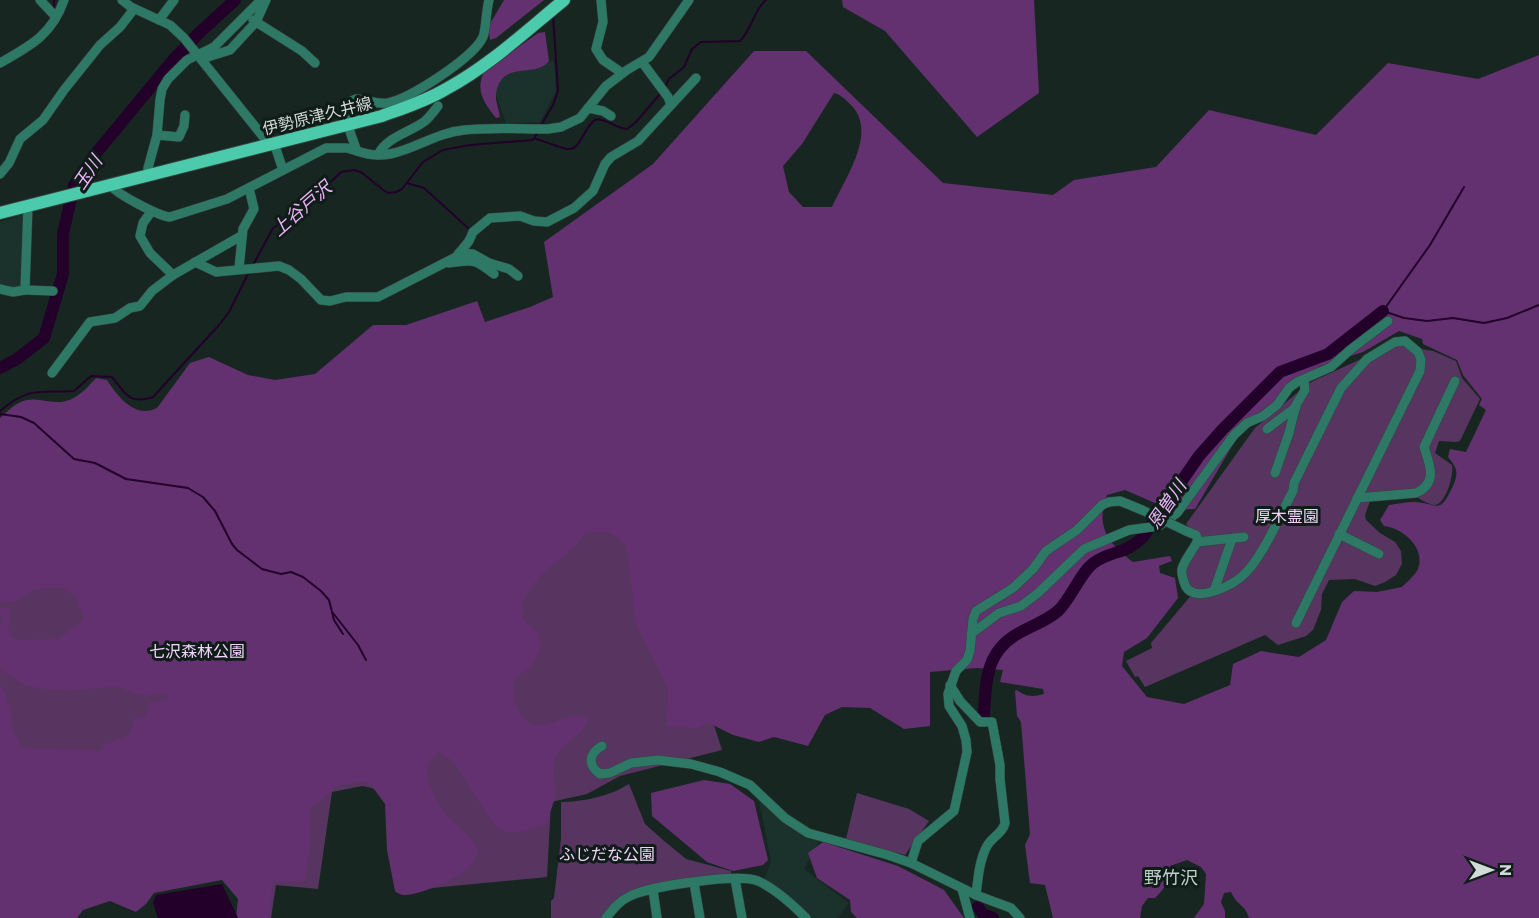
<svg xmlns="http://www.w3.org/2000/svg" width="1539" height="918" viewBox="0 0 1539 918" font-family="Commissioner,'Noto Sans JP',sans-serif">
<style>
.built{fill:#1b312b}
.green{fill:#583561}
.forest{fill:#633170;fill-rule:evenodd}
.water{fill:#22002a}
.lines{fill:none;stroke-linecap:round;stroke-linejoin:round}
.stream{stroke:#22002a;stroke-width:2}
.river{stroke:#22002a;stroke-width:12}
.minor-casing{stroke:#36433f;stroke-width:10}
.major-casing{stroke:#36433f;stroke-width:14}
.minor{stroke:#2e7866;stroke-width:9}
.major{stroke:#4ccaac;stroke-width:12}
.minor-bridge-casing{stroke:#36433f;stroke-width:10;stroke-linecap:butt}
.minor-bridge{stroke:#2e7866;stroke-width:9}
.labels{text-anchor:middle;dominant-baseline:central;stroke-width:6;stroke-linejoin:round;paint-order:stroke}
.street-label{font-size:16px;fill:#d1dad7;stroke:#0f1c18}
.park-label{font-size:16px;fill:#f1d4f9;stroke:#0f1c18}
.water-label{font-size:18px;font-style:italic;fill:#edb3fb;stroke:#0f1c18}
.neighbourhood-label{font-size:18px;fill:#bed0ca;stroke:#0f1c18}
</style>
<rect width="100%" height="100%" fill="#182622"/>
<g class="built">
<polygon points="554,61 556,91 540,122 506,123 496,95 496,89 500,81 506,76 522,68"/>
<polygon points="25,214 21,288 0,286 0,222"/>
<polygon points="758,795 819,841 804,869 849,903 837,918 810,918 763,882 771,862"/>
</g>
<g class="green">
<path d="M1398,342L1410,347L1433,351L1456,361L1462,378L1480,399L1460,441L1456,442L1439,441L1435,453L1452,465C1454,474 1446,505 1434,505C1426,504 1416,496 1409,492L1370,501L1365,515L1366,520L1380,533L1395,542L1401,551L1402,564L1396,575L1385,582L1375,586L1355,579L1329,580L1322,594L1321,610L1313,630L1306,636L1278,645L1265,635L1145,687L1138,676L1135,677L1126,661L1152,648L1151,643L1194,592L1183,572L1197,535L1186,524L1255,428L1309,383Z"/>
<polygon points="0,439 627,496 713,722 722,750 620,776 587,794 551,802 547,877 401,891 385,791 362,786 332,792 318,889 276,885 271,918 233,871 0,918"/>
<path d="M629,784L645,824L663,840L686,859L731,871V876L643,890L605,918H551V901L554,898L561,839V802C580,802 598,798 616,791C621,789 624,786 629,784Z"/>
<polygon points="857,793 909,809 929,821 905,855 846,839"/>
</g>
<g class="forest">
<polygon points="504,0 544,0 496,38 490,40 488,27"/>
<polygon points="842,0 1034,0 1039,93 977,137 885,31 843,7"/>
<path d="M545,32L549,61C536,79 501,59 496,94C495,100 499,110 500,117L496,118C484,103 475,90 484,72L538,33Z"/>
<path d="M754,51H806L943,183L1053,195L1074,180L1156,167L1209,110L1316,135L1388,63L1478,79L1539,55V918H1249C1245,904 1237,906 1231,892L1224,893L1221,902L1225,911V918H1194L1204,904L1206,874L1201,867L1187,860L1170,866C1171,880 1165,888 1155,898H1148L1142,906L1140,918H1053L1045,885L1030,883L1025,845L1030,834L1021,722L1017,716L1015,691L1017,690C1026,697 1032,697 1044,694L1043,689L1000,682L1003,670L977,668L930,672V726L904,729L870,708L842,707L825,715L808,746L774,737L759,742L733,735L709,723L697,728L667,726L668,688L636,624L627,547C614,531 606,531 586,533L574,547L539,576L521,603L523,619L537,632L541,647L531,665L514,680C512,693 512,700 519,712C538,744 562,707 587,718C585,737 563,739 555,758C550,771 556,787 554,801C552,809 548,816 546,824C535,829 517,834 504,831C489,826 466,774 451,760C448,757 443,754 439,752C436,755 431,758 429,761C420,776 438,805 448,817C459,829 473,836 478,852C474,859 470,866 463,872C454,880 417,896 404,895C401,895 397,893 395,891L387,850L385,804L368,781L339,785L311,808L309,852L304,881L272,882L271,918H236L238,899L222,880L154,893L146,904L136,912L110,901L83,910L77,918H0V686L6,693L13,731L21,746L29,749L95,750L98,752L104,749L103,746L130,734L134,719L146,716L150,702L169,700L167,694C148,696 135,698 120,686C94,689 47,694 24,684C16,681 8,673 0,668V626L2,625L3,619L0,617V607L8,608C12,616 7,627 9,636L18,640L58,639L84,620L77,597L63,588H45L31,591L15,602L0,601V418C6,413 12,406 19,403C31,396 44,402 56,402C74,403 85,390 96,378L107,380C118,397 135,419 157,408L190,363L209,357L248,375L275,380L315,374L373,325H406L477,301L485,322L530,307L553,297L544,242L653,164ZM834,93C841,95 845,99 850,104C879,131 845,178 832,207H803L789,192L783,166L802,144ZM1399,331L1422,339L1423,344L1457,360L1463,375L1482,399L1479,405L1486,410L1466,452L1450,449L1448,457C1457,468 1459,472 1453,486C1439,516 1439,503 1413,502C1405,502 1397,504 1389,505L1380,520L1384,526C1402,528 1426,547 1418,569C1415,575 1407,582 1402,587L1377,592L1354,591L1342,602L1326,640L1299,657L1261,651L1233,664L1230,685L1184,704L1147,697L1122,666L1124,652L1147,638L1178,598L1175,578L1160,573L1159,566L1172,561L1170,556L1133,562C1108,543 1095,526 1107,495L1125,490L1171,510L1195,509L1245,424L1320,366L1363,352Z"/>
<polygon points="704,780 730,784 754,801 768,860 763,865 733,871 707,862 652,816 651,793"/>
<polygon points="823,842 898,866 944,890 964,918 857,918 851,912 850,900 817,878 808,853"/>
</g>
<polygon class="water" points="222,884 238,918 158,918 153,903 156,895"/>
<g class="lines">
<g class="stream">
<polyline points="54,0 54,10"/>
<path d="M665,87L669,79L684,67L692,49L701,42L740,41C752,29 753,11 766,0"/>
<polyline points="540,127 553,105 558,91 553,15"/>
<path d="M536,139C544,141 560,148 567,149C581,151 584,126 595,120C604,117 617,129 627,129L636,122L660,94"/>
<polyline points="407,183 424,188 468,228"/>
<polyline points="1464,187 1430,245 1383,311 1404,318 1427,321 1453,318 1484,323 1507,318 1539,305"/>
<polyline points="252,267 273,228 301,211 341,172 354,170 361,172 382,189 388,193 396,192 402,189 423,162 443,150 470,145 533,140 538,132"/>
<path d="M0,411C30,386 39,393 74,391L91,376L112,377C126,394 129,405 153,397L219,325L229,312L249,272"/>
<polyline points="0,414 21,417 34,423 74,459 95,463 126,479 188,488 203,497 215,511 232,544 237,550 262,569 281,574 291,572 303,577 321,591 329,600 334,620 343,634"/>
<polyline points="333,613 358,645 366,660"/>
</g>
<g class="river">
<polyline points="0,368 17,359 44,338 63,274 63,234 74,185 93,157 173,60 199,33 235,0"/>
<path d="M984,713C986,680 986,651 1019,633C1033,625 1047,621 1059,610C1072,597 1081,571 1095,562C1112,550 1125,555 1143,537L1199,456L1223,429L1280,372L1328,354L1383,311"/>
<polyline points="978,907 984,915 993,918"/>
</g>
<defs>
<g id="minor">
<polyline points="40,0 56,17"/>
<polyline points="122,0 131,7 170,25 184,38 269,144"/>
<path d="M489,0C486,11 486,29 483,37C473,58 411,98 388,103C376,105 367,99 356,99L349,102C342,116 352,137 357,151C398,166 424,134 464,130C491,127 520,129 548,129L561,127L580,118L606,86L627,70L649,57L689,0"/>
<polyline points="601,0 603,22 596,49 603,60 622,73"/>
<polyline points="159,20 174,0"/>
<polyline points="253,20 302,51 315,63"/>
<polyline points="201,59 230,50 256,22 266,0"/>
<path d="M0,63C30,46 52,35 64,0"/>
<polyline points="671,105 696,78"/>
<polyline points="588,108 603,111 611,116"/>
<polyline points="157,135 179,137 184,126 185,115"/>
<polyline points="274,143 283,170"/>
<path d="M378,155C386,137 411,132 425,121C430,117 434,111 438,106"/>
<polyline points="0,174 9,163 20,139 43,120 64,90 100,45 120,27 134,9"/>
<polyline points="149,175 148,168 157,135 160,100 162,89 168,79 187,60 214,47 261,0"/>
<path d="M110,185C117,194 158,216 170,217L227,199L326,148H347L357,151"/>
<polyline points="151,212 143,223 140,236 150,253 173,275"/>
<polyline points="459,253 473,254 489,263 509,269 518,276"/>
<polyline points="195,262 216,272 279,266 289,270 301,279 321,300 330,301 346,297 378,297 456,257 469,241 473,232 490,218 520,216 534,221 547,222 574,208 593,191 605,164 611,157 638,141 671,105 668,97 642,62"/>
<path d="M449,263C474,260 473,258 494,274"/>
<polyline points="239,268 243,229 254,209 249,188"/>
<polyline points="0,289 13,292 25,290 28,206"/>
<polyline points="25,290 53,291"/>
<polyline points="52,373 90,322 115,318 130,308 140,306 152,291 173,275 241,236"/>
<polyline points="1267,429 1296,407"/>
<polyline points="1275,473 1289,433 1296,405 1305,390 1304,381"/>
<path d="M1357,498L1416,493C1438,483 1430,465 1424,447L1455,381"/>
<path d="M1186,531L1196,535L1198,540C1194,549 1185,559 1182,569C1181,573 1183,578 1184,582C1190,606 1228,587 1240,578C1261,562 1280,515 1293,491L1294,483L1341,388L1367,359L1395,342L1405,341L1418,352L1421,360L1420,371L1296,623"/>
<polyline points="1339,534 1379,554"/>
<polyline points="1197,542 1244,537"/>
<polyline points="1214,591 1232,539"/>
<polyline points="971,634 999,613 1021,606 1038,593 1084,549 1129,530 1159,526 1177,513 1234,435 1247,423 1263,416 1277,405 1289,388 1297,382 1331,367 1350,350 1388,321"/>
<path d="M950,685L960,701L980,722H992L1000,765V779L1005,823C1003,833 992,837 987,846C979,861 978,879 976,895"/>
<path d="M602,746C589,753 587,765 600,774L610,773L631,763L658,760L691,764L720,772L750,785L785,818L808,833L888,855L911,863L976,895L1011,908L1020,918"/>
<polyline points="911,863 918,841 954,811 967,752 966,740 962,726 949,706 948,694 956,671 967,660 970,651 973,619 976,611 1013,588 1033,569 1046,551 1077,530 1102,505 1109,502 1120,501 1142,510"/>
<polyline points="735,879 742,918"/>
<polyline points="694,883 700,918"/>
<polyline points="962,889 970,918"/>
<polyline points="653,890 657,918"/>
<path d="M606,918C613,909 619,901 630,896C650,886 738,873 758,881C776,889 793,905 806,918"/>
</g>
<path id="major" d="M0,213L382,116C404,108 426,101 446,89C489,66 526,31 564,0"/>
</defs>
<use href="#minor" class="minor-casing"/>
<use href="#major" class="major-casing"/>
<use href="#minor" class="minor"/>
<use href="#major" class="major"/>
<defs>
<polyline id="minor-bridge" points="1142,510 1186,531"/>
</defs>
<use href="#minor-bridge" class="minor-bridge-casing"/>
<use href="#minor-bridge" class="minor-bridge"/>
</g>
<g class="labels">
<g class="street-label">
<text transform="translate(317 115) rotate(-14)">伊勢原津久井線</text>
</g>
<g class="park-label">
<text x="1287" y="515">厚木霊園</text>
<text x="197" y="650">七沢森林公園</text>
<text x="607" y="853">ふじだな公園</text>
</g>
<g class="water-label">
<text transform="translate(87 172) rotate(-56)">玉川</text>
<text transform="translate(301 208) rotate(-41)">上谷戸沢</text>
<text transform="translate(1166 504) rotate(-56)">恩曽川</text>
</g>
<g class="neighbourhood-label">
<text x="1171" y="877">野竹沢</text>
</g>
</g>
<g transform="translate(1491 870) rotate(90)" stroke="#0f1c18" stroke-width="4.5" paint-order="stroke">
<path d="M0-4.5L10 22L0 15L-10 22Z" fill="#d1dad7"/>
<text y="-9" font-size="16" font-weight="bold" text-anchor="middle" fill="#d1dad7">N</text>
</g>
</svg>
